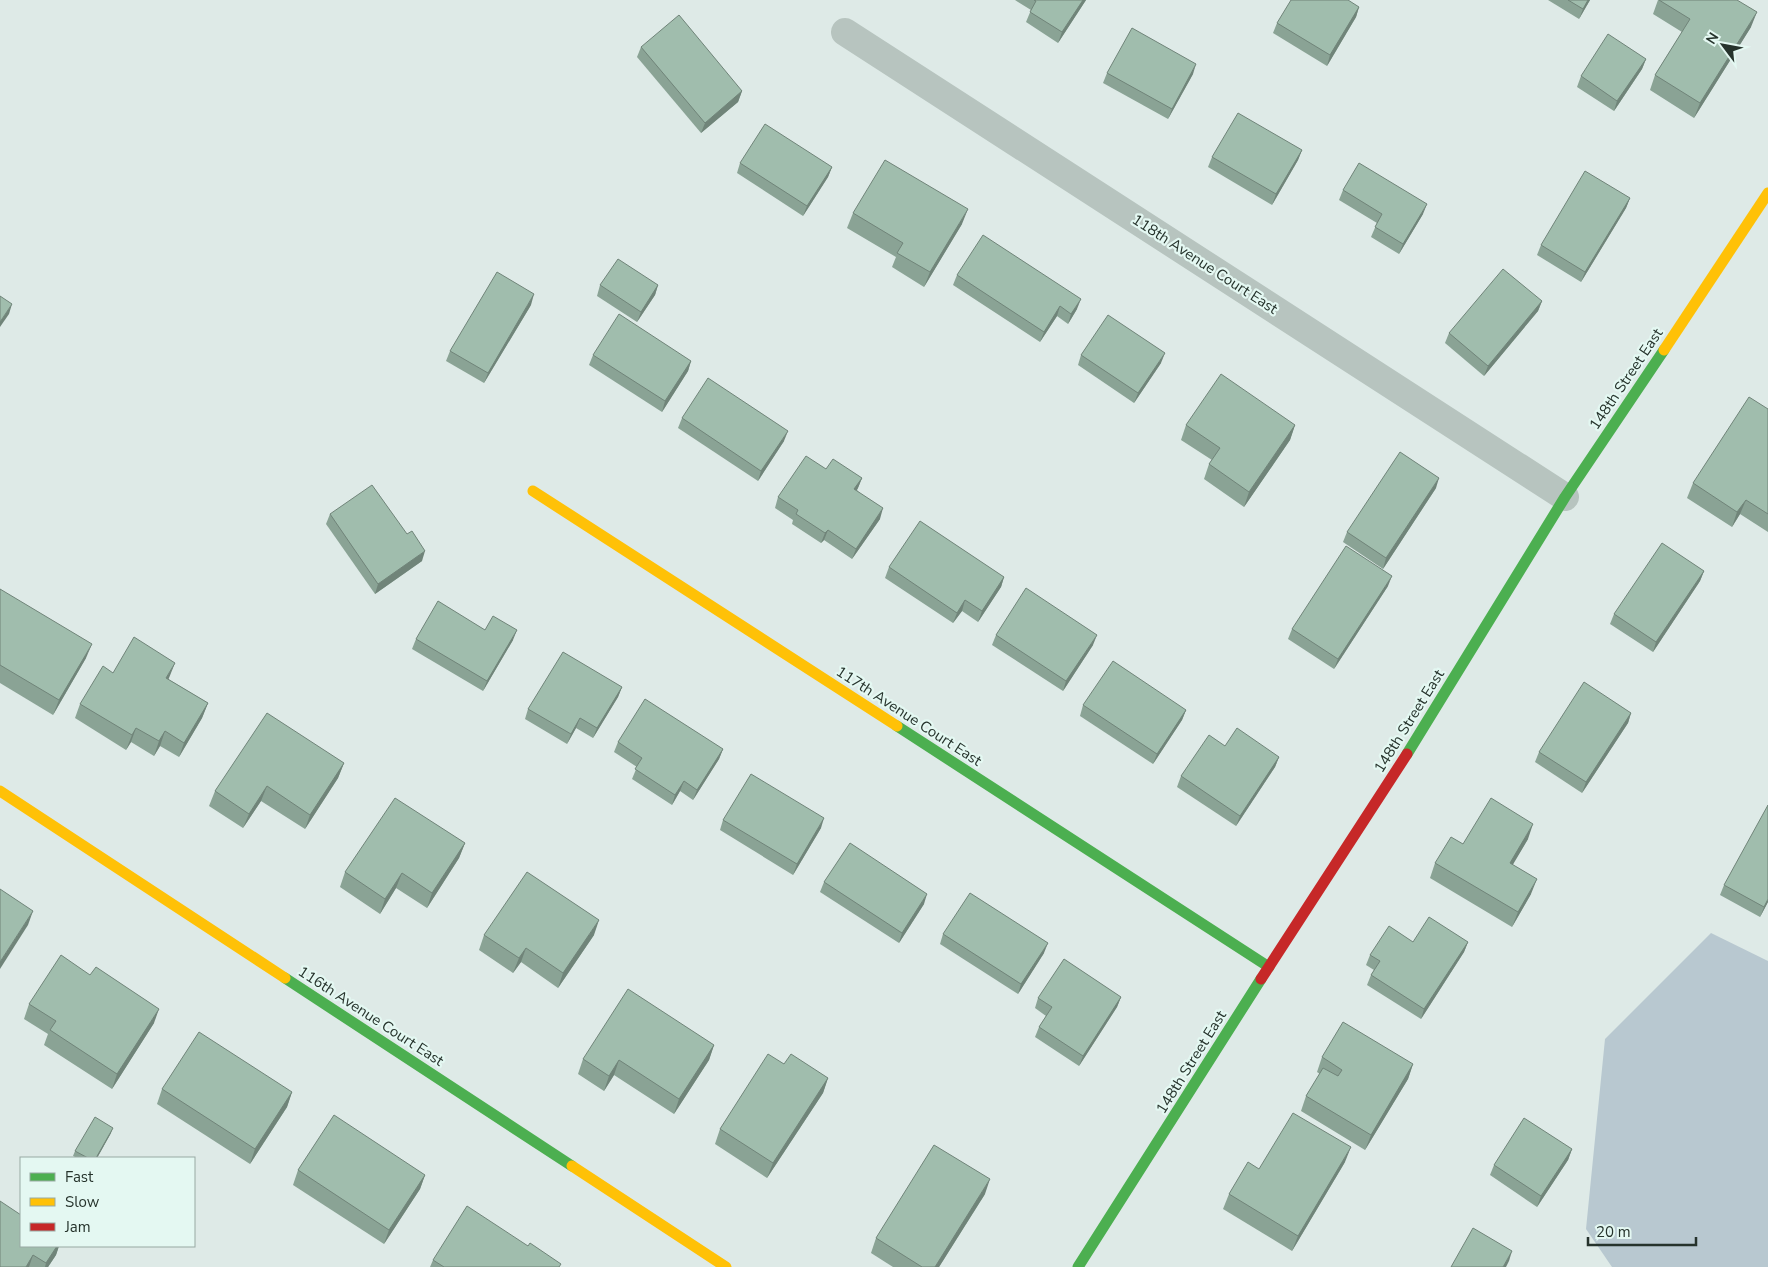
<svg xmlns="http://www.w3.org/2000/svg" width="1768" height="1267" viewBox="0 0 1768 1267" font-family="'Nunito Sans',sans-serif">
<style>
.green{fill:#b8c8d0}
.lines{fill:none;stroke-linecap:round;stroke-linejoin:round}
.street{stroke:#b7c4bf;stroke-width:28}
.fast{stroke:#4caf50;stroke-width:11}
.slow{stroke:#ffc107;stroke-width:11}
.jam{stroke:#c62828;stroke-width:11}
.wall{fill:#8aa395}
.shaded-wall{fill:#708479}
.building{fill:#a0bdad;stroke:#708479}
.labels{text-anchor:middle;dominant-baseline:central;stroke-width:4.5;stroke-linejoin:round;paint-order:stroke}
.street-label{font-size:15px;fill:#26332c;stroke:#e4f8f2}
</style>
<rect width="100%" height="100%" fill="#deeae7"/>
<polygon class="green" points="1711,933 1768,961 1768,1267 1612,1267 1586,1229 1605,1039"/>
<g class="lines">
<polyline class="street" points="845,32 1565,497"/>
<g class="fast">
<polyline points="897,726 1269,967"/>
<polyline points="1407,754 1565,497 1664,350"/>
<polyline points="285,978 572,1166"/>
<polyline points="1078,1267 1261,979"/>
</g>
<g class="slow">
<polyline points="1664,350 1768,193"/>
<polyline points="533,491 897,726"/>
<polyline points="0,791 285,978"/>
<polyline points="572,1166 726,1267"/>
</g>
<polyline class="jam" points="1261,979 1407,754"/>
</g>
<g class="wall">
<polygon points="1015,0 1086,0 1058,43 1026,22 1031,10"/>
<polygon points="1548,0 1590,0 1579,19"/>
<polygon points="1658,0 1737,0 1751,27 1694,118 1650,90 1655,75 1682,32 1653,14"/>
<polygon points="1359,7 1356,17 1327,66 1273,33 1277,23"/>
<polygon points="641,47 742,91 738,102 701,133 637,57"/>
<polygon points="1646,59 1642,69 1614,111 1577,87 1581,76"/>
<polygon points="1107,73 1193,74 1168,119 1103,83"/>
<polygon points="1302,150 1298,160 1272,205 1208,167 1212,157"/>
<polygon points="740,163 832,167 828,177 803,216 737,173"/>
<polygon points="1343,190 1423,214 1399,254 1371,237 1377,223 1339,200"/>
<polygon points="1630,198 1626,208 1581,282 1537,255 1541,245"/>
<polygon points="853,213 962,224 924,287 892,267 896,257 847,228"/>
<polygon points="957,275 1077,309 1068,324 1057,316 1040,342 953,285"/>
<polygon points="600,285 658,285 655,295 637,322 597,296"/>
<polygon points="1542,301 1538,311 1484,376 1445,343 1449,333"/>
<polygon points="531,305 484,383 446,361 450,351"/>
<polygon points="593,355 691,361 688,371 662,412 589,365"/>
<polygon points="1081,355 1161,363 1134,403 1078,365"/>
<polygon points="1768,409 1768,532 1740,514 1732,527 1687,498 1693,483"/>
<polygon points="682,418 784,441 758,481 678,428"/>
<polygon points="1186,425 1295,425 1290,440 1244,507 1204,479 1209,464 1212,460 1181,440"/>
<polygon points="826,469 862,478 857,490 880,519 852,559 824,540 821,543 792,524 793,520 775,508 778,497"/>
<polygon points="1436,488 1383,569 1343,542 1347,532"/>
<polygon points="330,514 407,534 422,561 375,594 326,524"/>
<polygon points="889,567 1004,577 1001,587 978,622 962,611 953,623 885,578"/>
<polygon points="1704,571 1700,581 1653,652 1610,624 1614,614"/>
<polygon points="1388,586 1334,669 1288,639 1292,629"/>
<polygon points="0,589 86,658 53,715 0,683"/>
<polygon points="485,630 513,640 483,691 412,649 416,639"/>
<polygon points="996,635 1093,645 1063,691 992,645"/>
<polygon points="113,673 169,678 168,679 208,703 202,718 179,757 160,746 154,756 131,742 126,750 75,718 80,704"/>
<polygon points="622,687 618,697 593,738 576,728 567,744 525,719 528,709"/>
<polygon points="1083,705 1186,710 1182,720 1153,764 1080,716"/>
<polygon points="1631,713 1628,723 1582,793 1535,762 1539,752"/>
<polygon points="618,742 723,749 719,759 693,800 680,791 672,805 632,779 637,767 614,752"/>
<polygon points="1225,746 1279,757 1275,767 1236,826 1177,787 1181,776"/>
<polygon points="344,763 338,778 305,829 261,801 243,828 209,806 215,791"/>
<polygon points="723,820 821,828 793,875 720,830"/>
<polygon points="1528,839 1512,865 1531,894 1512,927 1430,878 1435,863 1463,844"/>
<polygon points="465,843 459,858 427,908 396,888 380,914 340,887 345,872"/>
<polygon points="824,882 924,904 899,943 820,892"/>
<polygon points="1724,885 1768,902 1760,917 1720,895"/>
<polygon points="943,934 1044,953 1018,994 940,944"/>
<polygon points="484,935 594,935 558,988 521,962 513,973 479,950"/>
<polygon points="1413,942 1468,942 1464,952 1421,1019 1367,985 1371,975 1374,970 1366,965 1370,955"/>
<polygon points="1121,997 1117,1007 1079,1066 1035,1037 1039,1027 1046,1016 1035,1008 1038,998"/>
<polygon points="29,1004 154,1023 112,1089 44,1045 48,1034 24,1019"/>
<polygon points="714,1045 709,1060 674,1114 614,1075 604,1091 578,1074 583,1059"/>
<polygon points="1322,1057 1413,1064 1408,1079 1365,1150 1301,1111 1306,1096 1320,1074 1317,1072"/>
<polygon points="784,1064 828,1078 823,1093 767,1178 715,1144 720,1129"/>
<polygon points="162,1089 292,1092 287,1107 250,1164 157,1104"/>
<polygon points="111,1133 97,1158 77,1158 73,1156 75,1151"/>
<polygon points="1572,1149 1568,1160 1537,1207 1490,1175 1494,1165"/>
<polygon points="1345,1162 1292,1251 1223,1209 1229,1194"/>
<polygon points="298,1170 425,1175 420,1189 384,1244 293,1185"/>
<polygon points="985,1194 939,1267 893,1267 871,1253 876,1238"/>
<polygon points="21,1246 59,1246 56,1255 48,1267 0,1267"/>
<polygon points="433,1260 560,1267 430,1267"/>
</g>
<g class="shaded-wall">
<polygon points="1083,0 1086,0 1058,43 1062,32"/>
<polygon points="1588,0 1590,0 1579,19 1583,9"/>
<polygon points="1359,7 1356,17 1327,66 1330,55"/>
<polygon points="1757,12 1751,27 1694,118 1700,103"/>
<polygon points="1646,59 1642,69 1614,111 1617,101"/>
<polygon points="1196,64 1193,74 1168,119 1172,109"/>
<polygon points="742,91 738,102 701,133 705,123"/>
<polygon points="1302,150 1298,160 1272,205 1276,194"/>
<polygon points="832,167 828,177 803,216 807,206"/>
<polygon points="1630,198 1626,208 1581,282 1585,272"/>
<polygon points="1427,204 1423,214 1399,254 1403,244"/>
<polygon points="968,209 962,224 924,287 930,272"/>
<polygon points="658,285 655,295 637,322 641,312"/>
<polygon points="534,294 531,305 484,383 488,373"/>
<polygon points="1081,299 1077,309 1068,324 1071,314"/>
<polygon points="1542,301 1538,311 1484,376 1488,366"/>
<polygon points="12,304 9,314 0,327 0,322"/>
<polygon points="1060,306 1057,316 1040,342 1044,332"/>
<polygon points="1165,353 1161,363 1134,403 1138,393"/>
<polygon points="691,361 688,371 662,412 665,401"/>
<polygon points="1295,425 1290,440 1244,507 1249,492"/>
<polygon points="788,431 784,441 758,481 761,471"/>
<polygon points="862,478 858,488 851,499 854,489"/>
<polygon points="1439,478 1436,488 1383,569 1386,558"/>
<polygon points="1746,500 1740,514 1732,527 1737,512"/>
<polygon points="883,508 880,519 852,559 856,549"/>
<polygon points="828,530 824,540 821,543 825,533"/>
<polygon points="425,551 422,561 375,594 378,584"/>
<polygon points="1704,571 1700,581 1653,652 1656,642"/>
<polygon points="1392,576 1388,586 1334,669 1338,659"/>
<polygon points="1004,577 1001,587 978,622 982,611"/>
<polygon points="965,600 962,611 953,623 957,613"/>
<polygon points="517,630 513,640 483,691 487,681"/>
<polygon points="1097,635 1093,645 1063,691 1066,681"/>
<polygon points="92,644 86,658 53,715 59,700"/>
<polygon points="175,663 169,678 160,692 166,678"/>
<polygon points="622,687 618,697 593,738 597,728"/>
<polygon points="208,703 202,718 179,757 184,743"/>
<polygon points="1186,710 1182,720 1153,764 1157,754"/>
<polygon points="1631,713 1628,723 1582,793 1586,782"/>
<polygon points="580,718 576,728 567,744 571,734"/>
<polygon points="136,728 131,742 126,750 132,735"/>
<polygon points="165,731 160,746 154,756 159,741"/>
<polygon points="723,749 719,759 693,800 697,790"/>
<polygon points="1279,757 1275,767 1236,826 1240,816"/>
<polygon points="344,763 338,778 305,829 310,815"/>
<polygon points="684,781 680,791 672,805 675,795"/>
<polygon points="267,786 261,801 243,828 249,814"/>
<polygon points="824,818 821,828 793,875 797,864"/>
<polygon points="1533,824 1528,839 1505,878 1510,863"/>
<polygon points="465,843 459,858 427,908 432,893"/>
<polygon points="402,873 396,888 380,914 385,899"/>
<polygon points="1537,879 1531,894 1512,927 1518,912"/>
<polygon points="927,894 924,904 899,943 902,933"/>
<polygon points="1768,899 1768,902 1760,917 1764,907"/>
<polygon points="33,911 28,925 0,969 0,962"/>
<polygon points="599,920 594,935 558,988 563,973"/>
<polygon points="1468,942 1464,952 1421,1019 1424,1009"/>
<polygon points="1048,943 1044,953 1018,994 1021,984"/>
<polygon points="526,948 521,962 513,973 519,958"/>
<polygon points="1121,997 1117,1007 1079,1066 1083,1056"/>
<polygon points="159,1009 154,1023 112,1089 117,1074"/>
<polygon points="714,1045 709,1060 674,1114 679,1099"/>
<polygon points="619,1060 614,1075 604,1091 609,1076"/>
<polygon points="1413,1064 1408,1079 1365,1150 1371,1135"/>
<polygon points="828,1078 823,1093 767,1178 773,1163"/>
<polygon points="292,1092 287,1107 250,1164 255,1149"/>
<polygon points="113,1128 111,1133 97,1158 96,1158"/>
<polygon points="1351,1147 1345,1162 1292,1251 1298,1236"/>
<polygon points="1572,1149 1568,1160 1537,1207 1541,1196"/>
<polygon points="425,1175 420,1189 384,1244 389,1230"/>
<polygon points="990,1179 985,1194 939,1267 935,1267"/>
<polygon points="57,1246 59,1246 56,1255 48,1267 45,1267 46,1263"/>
<polygon points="1512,1251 1509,1261 1506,1267 1503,1267"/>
<polygon points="33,1255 29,1267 26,1267"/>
</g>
<g class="building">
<polygon points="1034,0 1083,0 1062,32 1030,12 1036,1"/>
<polygon points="1291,0 1348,0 1359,7 1330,55 1277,23"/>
<polygon points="1568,0 1588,0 1583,9"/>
<polygon points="1659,0 1737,0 1757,12 1700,103 1655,75 1690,19"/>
<polygon points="679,15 742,91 705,123 641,47"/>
<polygon points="1132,28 1196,64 1172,109 1107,73"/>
<polygon points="1608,34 1646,59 1617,101 1581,76"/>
<polygon points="1238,113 1302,150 1276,194 1212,157"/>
<polygon points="765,124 832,167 807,206 740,163"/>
<polygon points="885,160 968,209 930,272 897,253 903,243 853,213"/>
<polygon points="1359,163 1427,204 1403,244 1375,227 1382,214 1343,190"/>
<polygon points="1585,171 1630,198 1585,272 1541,245"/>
<polygon points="983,235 1081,299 1071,314 1060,306 1044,332 957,275"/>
<polygon points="618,259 658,285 641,312 600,285"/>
<polygon points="1503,269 1542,301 1488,366 1449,333"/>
<polygon points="497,272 534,294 488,373 450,351"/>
<polygon points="0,296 12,304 0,322"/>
<polygon points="619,314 691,361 665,401 593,355"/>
<polygon points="1108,315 1165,353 1138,393 1081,355"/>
<polygon points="1221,374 1295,425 1249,492 1209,464 1220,448 1186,425"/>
<polygon points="708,378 788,431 761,471 682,418"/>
<polygon points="1749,397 1768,409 1768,514 1746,500 1737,512 1693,483"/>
<polygon points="1400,452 1439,478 1386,558 1347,532"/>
<polygon points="806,456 826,469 833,459 862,478 854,489 883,508 856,549 828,530 825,533 796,514 798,510 778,497"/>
<polygon points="372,485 407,534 412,531 425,551 378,584 330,514"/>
<polygon points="920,521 1004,577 982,611 965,600 957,613 889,567"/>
<polygon points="1662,543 1704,571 1656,642 1614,614"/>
<polygon points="1346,546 1392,576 1338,659 1292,629"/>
<polygon points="1026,588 1097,635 1066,681 996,635"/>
<polygon points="0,589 92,644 59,700 0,665"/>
<polygon points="438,601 485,630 493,616 517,630 487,681 416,639"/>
<polygon points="134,637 175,663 166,678 208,703 184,743 165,731 159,741 136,728 132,735 80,704 103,666 113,673"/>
<polygon points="563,652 622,687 597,728 580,718 571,734 528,709"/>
<polygon points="1113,661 1186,710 1157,754 1083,705"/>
<polygon points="1584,682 1631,713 1586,782 1539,752"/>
<polygon points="645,699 723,749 697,790 684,781 675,795 635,769 642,758 618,742"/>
<polygon points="267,713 344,763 310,815 267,786 249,814 215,791"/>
<polygon points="1237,728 1279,757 1240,816 1181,776 1209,735 1225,746"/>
<polygon points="751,774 824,818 797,864 723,820"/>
<polygon points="395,798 465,843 432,893 402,873 385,899 345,872"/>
<polygon points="1491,798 1533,824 1510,863 1537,879 1518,912 1435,863 1451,837 1463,844"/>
<polygon points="1768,805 1768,899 1764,907 1724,885"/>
<polygon points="850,843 927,894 902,933 824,882"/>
<polygon points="527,872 599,920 563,973 526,948 519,958 484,935"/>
<polygon points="0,889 33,911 0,962"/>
<polygon points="970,893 1048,943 1021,984 943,934"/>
<polygon points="1429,917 1468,942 1424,1009 1371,975 1380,961 1370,955 1389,926 1413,942"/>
<polygon points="61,955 90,975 96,967 159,1009 117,1074 50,1030 56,1021 29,1004"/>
<polygon points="1064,959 1121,997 1083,1056 1039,1027 1052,1007 1038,998"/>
<polygon points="628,989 714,1045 679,1099 619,1060 609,1076 583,1059"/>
<polygon points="1343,1022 1413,1064 1371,1135 1306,1096 1323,1068 1338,1076 1342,1070 1322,1057"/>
<polygon points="199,1032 292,1092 255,1149 162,1089"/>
<polygon points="768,1054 784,1064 791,1054 828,1078 773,1163 720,1129"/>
<polygon points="1293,1113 1351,1147 1298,1236 1229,1194 1248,1162 1259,1169"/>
<polygon points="334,1115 425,1175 389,1230 298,1170"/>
<polygon points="95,1117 113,1128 96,1158 88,1158 75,1151"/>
<polygon points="1524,1118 1572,1149 1541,1196 1494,1165"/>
<polygon points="934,1145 990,1179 935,1267 922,1267 876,1238"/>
<polygon points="0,1201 21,1215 21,1246 57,1246 46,1263 33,1255 26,1267 0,1267"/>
<polygon points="467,1206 528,1246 530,1243 561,1264 559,1267 444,1267 433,1260"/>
<polygon points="1473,1228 1512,1251 1503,1267 1451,1267"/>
</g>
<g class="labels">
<g class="street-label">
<text transform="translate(1205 264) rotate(33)">118th Avenue Court East</text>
<text transform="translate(1626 379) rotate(-56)">148th Street East</text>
<text transform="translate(909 716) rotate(33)">117th Avenue Court East</text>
<text transform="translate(1409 721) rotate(-58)">148th Street East</text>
<text transform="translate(371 1016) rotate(33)">116th Avenue Court East</text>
<text transform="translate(1191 1062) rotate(-58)">148th Street East</text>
</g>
</g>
<rect x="20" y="1157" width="175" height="90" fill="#e4f8f2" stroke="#98a9a3"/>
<rect x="30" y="1173" width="25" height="8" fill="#4caf50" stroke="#98a9a3"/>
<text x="65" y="1182" font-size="15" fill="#26332c">Fast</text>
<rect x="30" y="1198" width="25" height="8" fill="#ffc107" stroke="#98a9a3"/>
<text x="65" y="1207" font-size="15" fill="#26332c">Slow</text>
<rect x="30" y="1223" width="25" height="8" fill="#c62828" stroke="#98a9a3"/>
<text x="65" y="1232" font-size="15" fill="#26332c">Jam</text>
<g transform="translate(1723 45) rotate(302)" stroke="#e4f8f2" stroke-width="4" paint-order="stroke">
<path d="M0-4L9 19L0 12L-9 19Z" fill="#26332c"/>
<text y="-8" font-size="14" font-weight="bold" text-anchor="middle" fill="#26332c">N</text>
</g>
<path d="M1588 1237v8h108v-8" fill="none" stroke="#26332c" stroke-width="2.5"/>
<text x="1596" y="1237" font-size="15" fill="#26332c" stroke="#e4f8f2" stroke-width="4" paint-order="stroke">20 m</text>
</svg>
